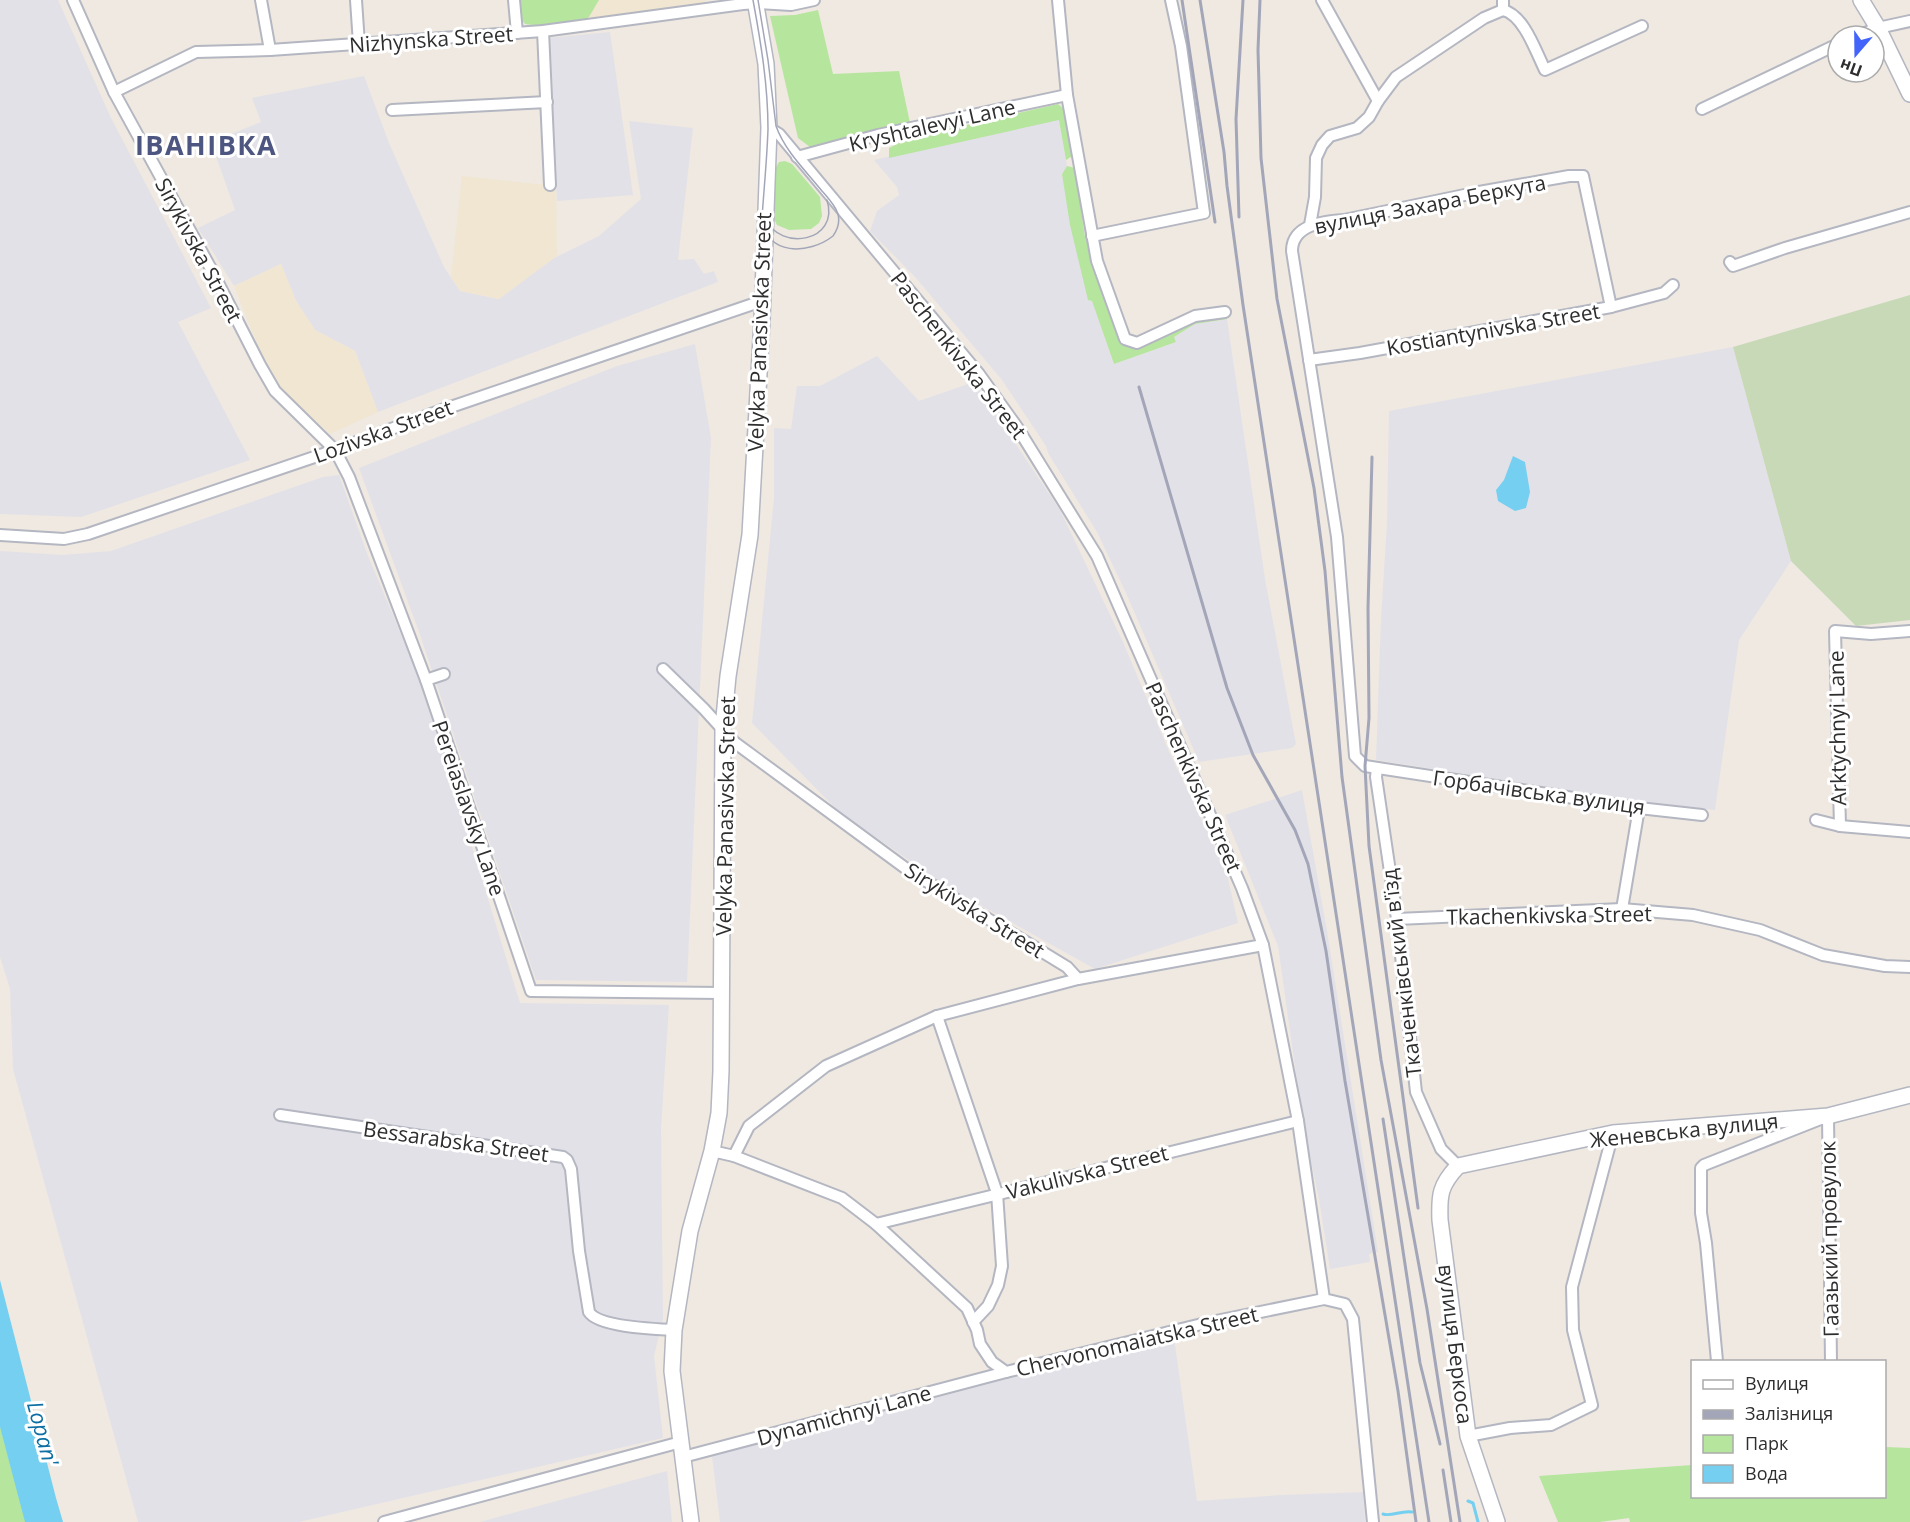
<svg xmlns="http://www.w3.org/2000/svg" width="1910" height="1522" viewBox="0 0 1910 1522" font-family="'Open Sans',sans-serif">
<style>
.industrial{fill:#e3e1e8}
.education{fill:#f0e6d1}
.green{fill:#b6e59e}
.cemetery{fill:#c8d9b8}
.water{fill:#75cff0}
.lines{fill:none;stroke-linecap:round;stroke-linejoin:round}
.stream{stroke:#75cff0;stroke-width:3}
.street-casing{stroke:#b4b7c1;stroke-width:14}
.secondary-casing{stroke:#b4b7c1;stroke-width:18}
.street{stroke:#fff;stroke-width:10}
.secondary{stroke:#fff;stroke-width:15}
.tram{stroke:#a3a6b8;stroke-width:1.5}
.rail{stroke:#a3a6b8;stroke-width:3}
.labels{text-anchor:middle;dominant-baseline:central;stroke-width:6;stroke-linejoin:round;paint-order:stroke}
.street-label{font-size:21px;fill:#2e2e2e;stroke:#fff}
.water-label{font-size:22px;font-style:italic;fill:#0d6fa3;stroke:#fff}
.district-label{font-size:27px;font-weight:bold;letter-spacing:1.5px;fill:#4d5680;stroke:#fff}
</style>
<rect width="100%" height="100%" fill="#efe9e1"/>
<g class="industrial">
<polygon points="0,0 58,0 111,118 211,308 178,322 250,460 81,517 0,514"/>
<polygon points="610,32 633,195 557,201 547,38"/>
<polygon points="364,76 389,143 444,267 460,291 499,299 548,261 599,236 641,199 629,121 693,128 678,260 694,259 704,274 714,271 718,282 378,412 355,351 315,330 296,301 281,264 234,286 198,228 235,210 211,142 261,122 252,98"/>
<polygon points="1059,119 1067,166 1062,174 1092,300 1114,364 1176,342 1174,337 1195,324 1227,319 1265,579 1296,744 1292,748 1199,762 1126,593 1097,532 1048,453 1046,446 1002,380 916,278 870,231 877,211 899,195 897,187 874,160"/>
<polygon points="695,344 711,438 687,982 536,980 419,632 359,468 617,366"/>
<polygon points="1733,347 1791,561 1739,640 1715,810 1623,799 1376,760 1381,618 1387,523 1389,411"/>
<polygon points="877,356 919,401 974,382 1060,510 1123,642 1170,754 1226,870 1238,923 1095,969 948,887 839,812 752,723 774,498 774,428 791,429 797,386 820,386"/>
<polygon points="339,475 368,556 422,684 520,1003 669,1005 661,1129 663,1319 654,1356 663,1438 299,1522 138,1522 13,1069 10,989 0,957 0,551 62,555 111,551 323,477"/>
<polygon points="1302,790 1327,931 1378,1252 1369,1254 1370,1262 1330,1269 1319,1199 1303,1124 1278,946 1225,815"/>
<polygon points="1174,1338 1197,1501 1281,1495 1363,1492 1365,1522 720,1522 712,1456 1012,1376"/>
<polygon points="667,1471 672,1522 480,1522"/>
</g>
<g class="education">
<polygon points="582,0 706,0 706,3 585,20"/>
<polygon points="462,176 556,186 557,256 499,299 460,291 451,277"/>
<polygon points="281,264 296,301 315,330 355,351 378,412 330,434 282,390 258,346 234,286"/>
</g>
<g class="green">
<path d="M520,0H599C595,6 590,17 585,21C573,29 539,26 525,24L520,17Z"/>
<polygon points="818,10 833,74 899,71 910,123 810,147 798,138 770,16 795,15"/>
<polygon points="1058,104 1065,110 1074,155 1066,160 1059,120 889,158 889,148 909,138"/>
<polygon points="785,161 792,164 820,197 822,216 819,223 811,229 789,230 777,225 772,215 775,169 779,162"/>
<polygon points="1067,166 1075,168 1085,237 1123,342 1139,347 1196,318 1226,314 1227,319 1195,324 1174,337 1176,342 1114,364 1092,301 1088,300 1070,225 1062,174"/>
<polygon points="0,1426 26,1522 0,1522"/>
<polygon points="1885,1447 1910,1448 1910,1522 1630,1522 1629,1518 1600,1522 1558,1522 1539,1476 1692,1465 1692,1496 1884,1496"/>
</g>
<polygon class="cemetery" points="1910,295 1910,620 1856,626 1791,561 1733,347"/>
<g class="water">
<polygon points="1513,456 1525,462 1530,492 1526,508 1515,511 1498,501 1496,490 1504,480"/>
<polygon points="0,1280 56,1498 63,1522 25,1522 0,1427"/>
</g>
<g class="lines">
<g class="stream">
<polyline points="1468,1501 1473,1503 1478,1522"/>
<path d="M1383,1514C1391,1517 1402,1510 1412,1512"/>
</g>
<defs>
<g id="street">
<polyline points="73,0 114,92 210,267 260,365 275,391 335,450 349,477 426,680 531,991 722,993"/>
<polyline points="261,0 270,50"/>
<polyline points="356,0 359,44"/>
<polyline points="514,0 517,33"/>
<polyline points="1058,0 1067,95 1097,261 1125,339 1137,343 1195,316 1225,312"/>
<path d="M1503,0V10C1524,15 1536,52 1545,70L1642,26"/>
<polyline points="543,31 550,185"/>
<polyline points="1857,36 1878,28 1910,21"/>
<polyline points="114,92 196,52 270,50 543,31 743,4 758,3 791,5 814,0"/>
<polyline points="1378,101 1396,77 1484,18 1503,10"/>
<polyline points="1702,109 1838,44"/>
<polyline points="392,110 547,102"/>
<polyline points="769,128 779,134 979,374 1017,427 1097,556 1242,888 1263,945 1298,1121 1324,1299 1345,1304 1353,1319 1373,1522"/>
<polyline points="797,157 878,135 1067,95"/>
<polyline points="1310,225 1315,197 1316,158 1322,145 1330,136 1357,128 1369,117 1378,101 1322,0"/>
<polyline points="1092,236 1204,213 1181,46 1171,0"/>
<polyline points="1730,262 1733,266 1785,248 1910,212"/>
<path d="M1611,307L1583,176H1569L1479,192L1344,220C1323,221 1292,225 1292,251L1337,537L1355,756L1365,766L1639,808L1702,815"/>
<polyline points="1309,360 1360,353 1611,307 1664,293 1673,285"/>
<polyline points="0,535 64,539 88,534 335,450 439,411 762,301"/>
<polyline points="663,669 704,709 734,742 908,870 1067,967 1078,979 1263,945"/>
<polyline points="426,680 444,674"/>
<polyline points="1377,768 1376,777 1397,919 1416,1092 1441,1149 1458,1166"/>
<polyline points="1816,820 1840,826 1910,832"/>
<polyline points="1840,826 1835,631 1871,634 1910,631"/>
<polyline points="1622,909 1639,808"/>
<polyline points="1397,919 1622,909 1693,915 1760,930 1823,955 1885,966 1910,967"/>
<polyline points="937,1016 997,1193 1002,1266 998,1285 988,1306 973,1322"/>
<path d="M280,1115L563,1157L567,1160L571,1169L579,1251L589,1312C598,1327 656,1329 674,1330"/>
<polyline points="712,1151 734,1156 842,1198 876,1224 967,1308 977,1330 980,1344 992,1362 1006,1372 1206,1323 1324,1299"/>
<polyline points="734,1156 749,1126 826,1066 937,1016 1078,979"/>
<polyline points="876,1224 1298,1121"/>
<polyline points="1717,1361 1706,1243 1701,1213 1701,1168 1704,1165 1828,1116 1831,1362"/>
<polyline points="1468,1436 1510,1428 1551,1425 1592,1405 1573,1330 1572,1287 1613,1133"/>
<polyline points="683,1457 1006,1372"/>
<polyline points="384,1522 681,1442"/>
</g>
<g id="secondary">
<polyline points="1861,0 1878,28 1910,94"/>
<polyline points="691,1522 672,1371 674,1330 690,1231 712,1151 719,1113 721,1071 723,728 728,676 750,535 762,320 769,128 766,64 755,0"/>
<path d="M1497,1522L1468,1436L1440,1220C1439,1195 1440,1185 1458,1166L1613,1133L1828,1116L1910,1095"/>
</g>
</defs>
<use href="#street" class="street-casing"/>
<use href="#secondary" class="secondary-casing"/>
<use href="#street" class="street"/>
<use href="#secondary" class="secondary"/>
<g class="tram">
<path d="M753,0C761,43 768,86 768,129C767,159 764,188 762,218C765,256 809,255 833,236C838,229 840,222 838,214C835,205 828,198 822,191C805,170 785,151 776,126L768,60L758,0"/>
<path d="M766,219C780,252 840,242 827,200"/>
</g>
<g class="rail">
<polyline points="1182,0 1215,222"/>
<polyline points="1200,0 1224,152 1227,186 1243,305 1429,1522"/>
<polyline points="1260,0 1258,50 1261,158 1277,299 1314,488 1325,571 1342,777 1381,1060 1427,1309 1460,1522"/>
<polyline points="1239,217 1236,119 1243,0"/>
<polyline points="1139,387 1227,688 1253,755 1295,830 1308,864 1326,951 1345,1081 1398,1391 1416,1522"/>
<polyline points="1372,457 1368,608 1369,718 1365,766 1369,846 1418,1208"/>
<polyline points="1383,1119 1420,1363 1440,1444"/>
<polyline points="1443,1470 1451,1522"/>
</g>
</g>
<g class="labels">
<g class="street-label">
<text transform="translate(431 39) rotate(-4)">Nizhynska Street</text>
<text transform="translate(932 125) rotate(-13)">Kryshtalevyi Lane</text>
<text transform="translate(1430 204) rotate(-11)">вулиця Захара Беркута</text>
<text transform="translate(199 250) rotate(62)">Sirykivska Street</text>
<text transform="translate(1493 329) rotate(-10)">Kostiantynivska Street</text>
<text transform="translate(759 332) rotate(-88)">Velyka Panasivska Street</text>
<text transform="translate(959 355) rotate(52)">Paschenkivska Street</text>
<text transform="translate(383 431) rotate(-20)">Lozivska Street</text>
<text transform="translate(1837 728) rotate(-91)">Arktychnyi Lane</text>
<text transform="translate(1194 777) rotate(66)">Paschenkivska Street</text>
<text transform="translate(1539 792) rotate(8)">Горбачівська вулиця</text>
<text transform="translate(469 808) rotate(71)">Pereiaslavsky Lane</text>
<text transform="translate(725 816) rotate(-89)">Velyka Panasivska Street</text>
<text transform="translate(975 910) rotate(32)">Sirykivska Street</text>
<text transform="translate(1549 915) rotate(-1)">Tkachenkivska Street</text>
<text transform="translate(1401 973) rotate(-97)">Ткаченківський в'їзд</text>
<text transform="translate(1684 1130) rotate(-6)">Женевська вулиця</text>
<text transform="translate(456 1141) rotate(8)">Bessarabska Street</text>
<text transform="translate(1087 1172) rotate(-14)">Vakulivska Street</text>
<text transform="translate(1829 1239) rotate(-91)">Гаазький провулок</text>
<text transform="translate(1137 1341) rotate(-13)">Chervonomaiatska Street</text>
<text transform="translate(1456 1344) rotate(83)">вулиця Беркоса</text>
<text transform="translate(844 1415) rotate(-15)">Dynamichnyi Lane</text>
</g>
<g class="water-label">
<text transform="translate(44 1433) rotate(75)">Lopan'</text>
</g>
<g class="district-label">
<text x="206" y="144">ІВАНІВКА</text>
</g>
</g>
<rect x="1691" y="1360" width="195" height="138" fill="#ffffff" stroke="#ababab" stroke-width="1.5"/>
<rect x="1703" y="1380" width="30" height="9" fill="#ffffff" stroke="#ababab" stroke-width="1.5"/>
<text x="1745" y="1390" font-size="18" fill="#2e2e2e">Вулиця</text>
<rect x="1703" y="1410" width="30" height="9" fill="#a3a6b8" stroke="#ababab" stroke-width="1.5"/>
<text x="1745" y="1420" font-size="18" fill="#2e2e2e">Залізниця</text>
<rect x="1703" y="1435" width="30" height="18" fill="#b6e59e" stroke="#ababab" stroke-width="1.5"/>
<text x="1745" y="1450" font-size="18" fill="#2e2e2e">Парк</text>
<rect x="1703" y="1465" width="30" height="18" fill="#75cff0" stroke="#ababab" stroke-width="1.5"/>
<text x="1745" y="1480" font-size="18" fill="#2e2e2e">Вода</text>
<g transform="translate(1856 54) rotate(200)"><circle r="28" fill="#ffffff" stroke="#ababab" stroke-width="1.5"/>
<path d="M0-4.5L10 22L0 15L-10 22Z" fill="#4264fb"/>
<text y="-9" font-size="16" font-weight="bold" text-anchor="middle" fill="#2e2e2e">Пн</text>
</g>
</svg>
